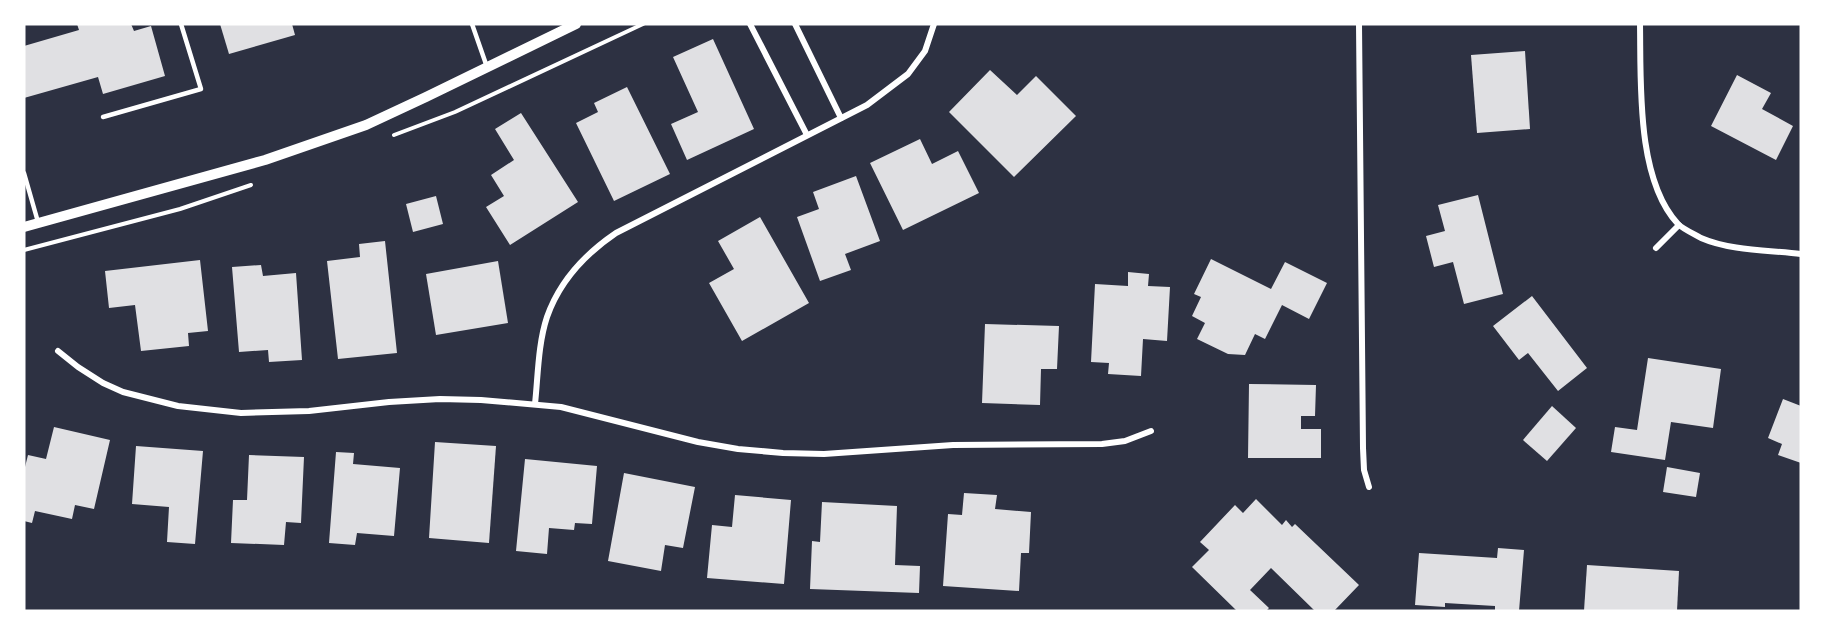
<svg xmlns="http://www.w3.org/2000/svg" width="1825" height="635" viewBox="0 0 1825 635" font-family="Rubik,sans-serif">
<style>
.building{fill:#e0e0e3}
.lines{fill:none;stroke-linecap:round;stroke-linejoin:round}
.path{stroke:#fff;stroke-width:4}
.service{stroke:#fff;stroke-width:4.5}
.minor{stroke:#fff;stroke-width:6}
.tertiary{stroke:#fff;stroke-width:10}
</style>
<rect width="100%" height="100%" fill="#2d3142"/>
<g class="building">
<polygon points="77,24 131,24 134,31 151,26 165,76 103,94 98,77 24,98 24,46 79,30"/>
<polygon points="220,24 292,24 295,35 229,54"/>
<polygon points="713,39 754,129 687,160 671,124 698,112 673,57"/>
<polygon points="1525,51 1530,129 1477,133 1471,55"/>
<polygon points="990,70 1017,95 1036,76 1076,116 1014,177 949,112"/>
<polygon points="1737,75 1771,93 1762,109 1793,126 1776,160 1711,126"/>
<polygon points="627,87 670,174 614,201 576,123 598,112 594,103"/>
<polygon points="521,113 578,202 510,245 486,207 504,196 491,175 514,160 495,129"/>
<polygon points="920,139 932,164 958,151 979,193 903,230 870,163"/>
<polygon points="856,176 880,241 845,254 851,270 820,281 797,217 819,209 813,192"/>
<polygon points="1478,195 1503,294 1464,304 1453,262 1434,267 1426,236 1445,231 1438,205"/>
<polygon points="436,196 443,224 413,232 406,204"/>
<polygon points="760,217 809,303 742,341 709,283 734,269 718,241"/>
<polygon points="385,241 397,353 338,359 327,261 360,257 359,244"/>
<polygon points="1211,259 1271,289 1285,262 1327,283 1309,319 1282,305 1265,339 1255,334 1245,355 1228,354 1197,339 1205,323 1192,316 1201,297 1194,294"/>
<polygon points="200,260 208,331 188,333 189,346 141,351 135,305 109,308 105,271"/>
<polygon points="498,261 508,323 436,335 426,274"/>
<polygon points="261,265 263,276 296,273 302,360 269,362 268,350 239,352 232,267"/>
<polygon points="1128,272 1149,274 1148,286 1170,287 1167,341 1143,339 1141,376 1108,374 1109,363 1091,362 1095,284 1128,286"/>
<polygon points="1532,296 1587,368 1558,391 1528,353 1519,360 1493,326"/>
<polygon points="985,324 1059,326 1057,369 1041,369 1040,405 982,403"/>
<polygon points="1648,358 1721,369 1713,428 1671,422 1665,460 1611,452 1615,427 1637,430"/>
<polygon points="1249,384 1316,385 1315,416 1301,416 1301,429 1321,429 1321,458 1248,458"/>
<polygon points="1783,399 1801,406 1801,463 1778,455 1782,444 1768,438"/>
<polygon points="1552,406 1576,428 1547,461 1523,440"/>
<polygon points="54,427 110,440 94,509 75,505 72,519 35,511 32,523 24,521 24,471 28,455 46,459"/>
<polygon points="435,442 496,446 489,543 429,538"/>
<polygon points="136,446 203,451 195,544 167,542 169,507 132,504"/>
<polygon points="336,452 354,453 353,464 400,468 394,536 357,533 355,545 329,543"/>
<polygon points="249,455 304,457 301,523 286,522 284,545 231,543 233,500 247,500"/>
<polygon points="525,459 597,466 592,524 575,523 574,530 549,528 547,554 516,551"/>
<polygon points="1667,467 1700,473 1696,497 1663,492"/>
<polygon points="624,473 695,487 683,548 665,545 661,571 608,561"/>
<polygon points="964,493 997,495 995,509 1031,512 1029,553 1021,553 1019,591 943,586 948,514 962,515"/>
<polygon points="735,495 791,500 784,584 707,578 712,525 732,527"/>
<polygon points="1256,499 1282,525 1286,520 1292,527 1295,524 1359,585 1334,611 1315,611 1271,568 1250,590 1269,608 1266,611 1237,611 1192,567 1209,550 1200,542 1235,505 1243,513"/>
<polygon points="822,502 897,506 895,565 920,566 919,593 810,589 812,541 820,542"/>
<polygon points="1498,548 1524,550 1519,611 1495,611 1495,606 1445,603 1445,607 1415,605 1419,553 1497,558"/>
<polygon points="1587,565 1679,571 1677,611 1584,611"/>
</g>
<g class="lines">
<g class="path">
<polyline points="394,135 455,112 643,24"/>
<polyline points="24,250 180,209 251,185"/>
</g>
<g class="service">
<polyline points="472,24 487,67"/>
<polyline points="103,117 201,89 181,24"/>
<polyline points="24,173 38,222"/>
</g>
<g class="minor">
<polyline points="750,24 807,135"/>
<polyline points="795,24 841,118"/>
<polyline points="1359,24 1363,448 1364,470 1369,487"/>
<path d="M1640,24C1641,82 1636,179 1678,224C1683,229 1694,234 1701,238C1731,251 1769,250 1801,254"/>
<polyline points="1656,248 1679,225"/>
<polyline points="58,351 78,367 103,383 123,392 178,406 241,413 309,411 389,402 440,399 481,400 561,407 698,442 738,449 783,453 824,454 953,445 1102,444 1125,441 1151,431"/>
<path d="M535,404C538,376 538,344 547,317C560,280 585,254 616,233L867,105L908,74L925,51L934,24"/>
</g>
<polyline class="tertiary" points="24,227 265,160 366,125 426,97 576,24"/>
</g>
<rect width="1825" height="635" fill="none" stroke="#ffffff" stroke-width="51"/>
</svg>
